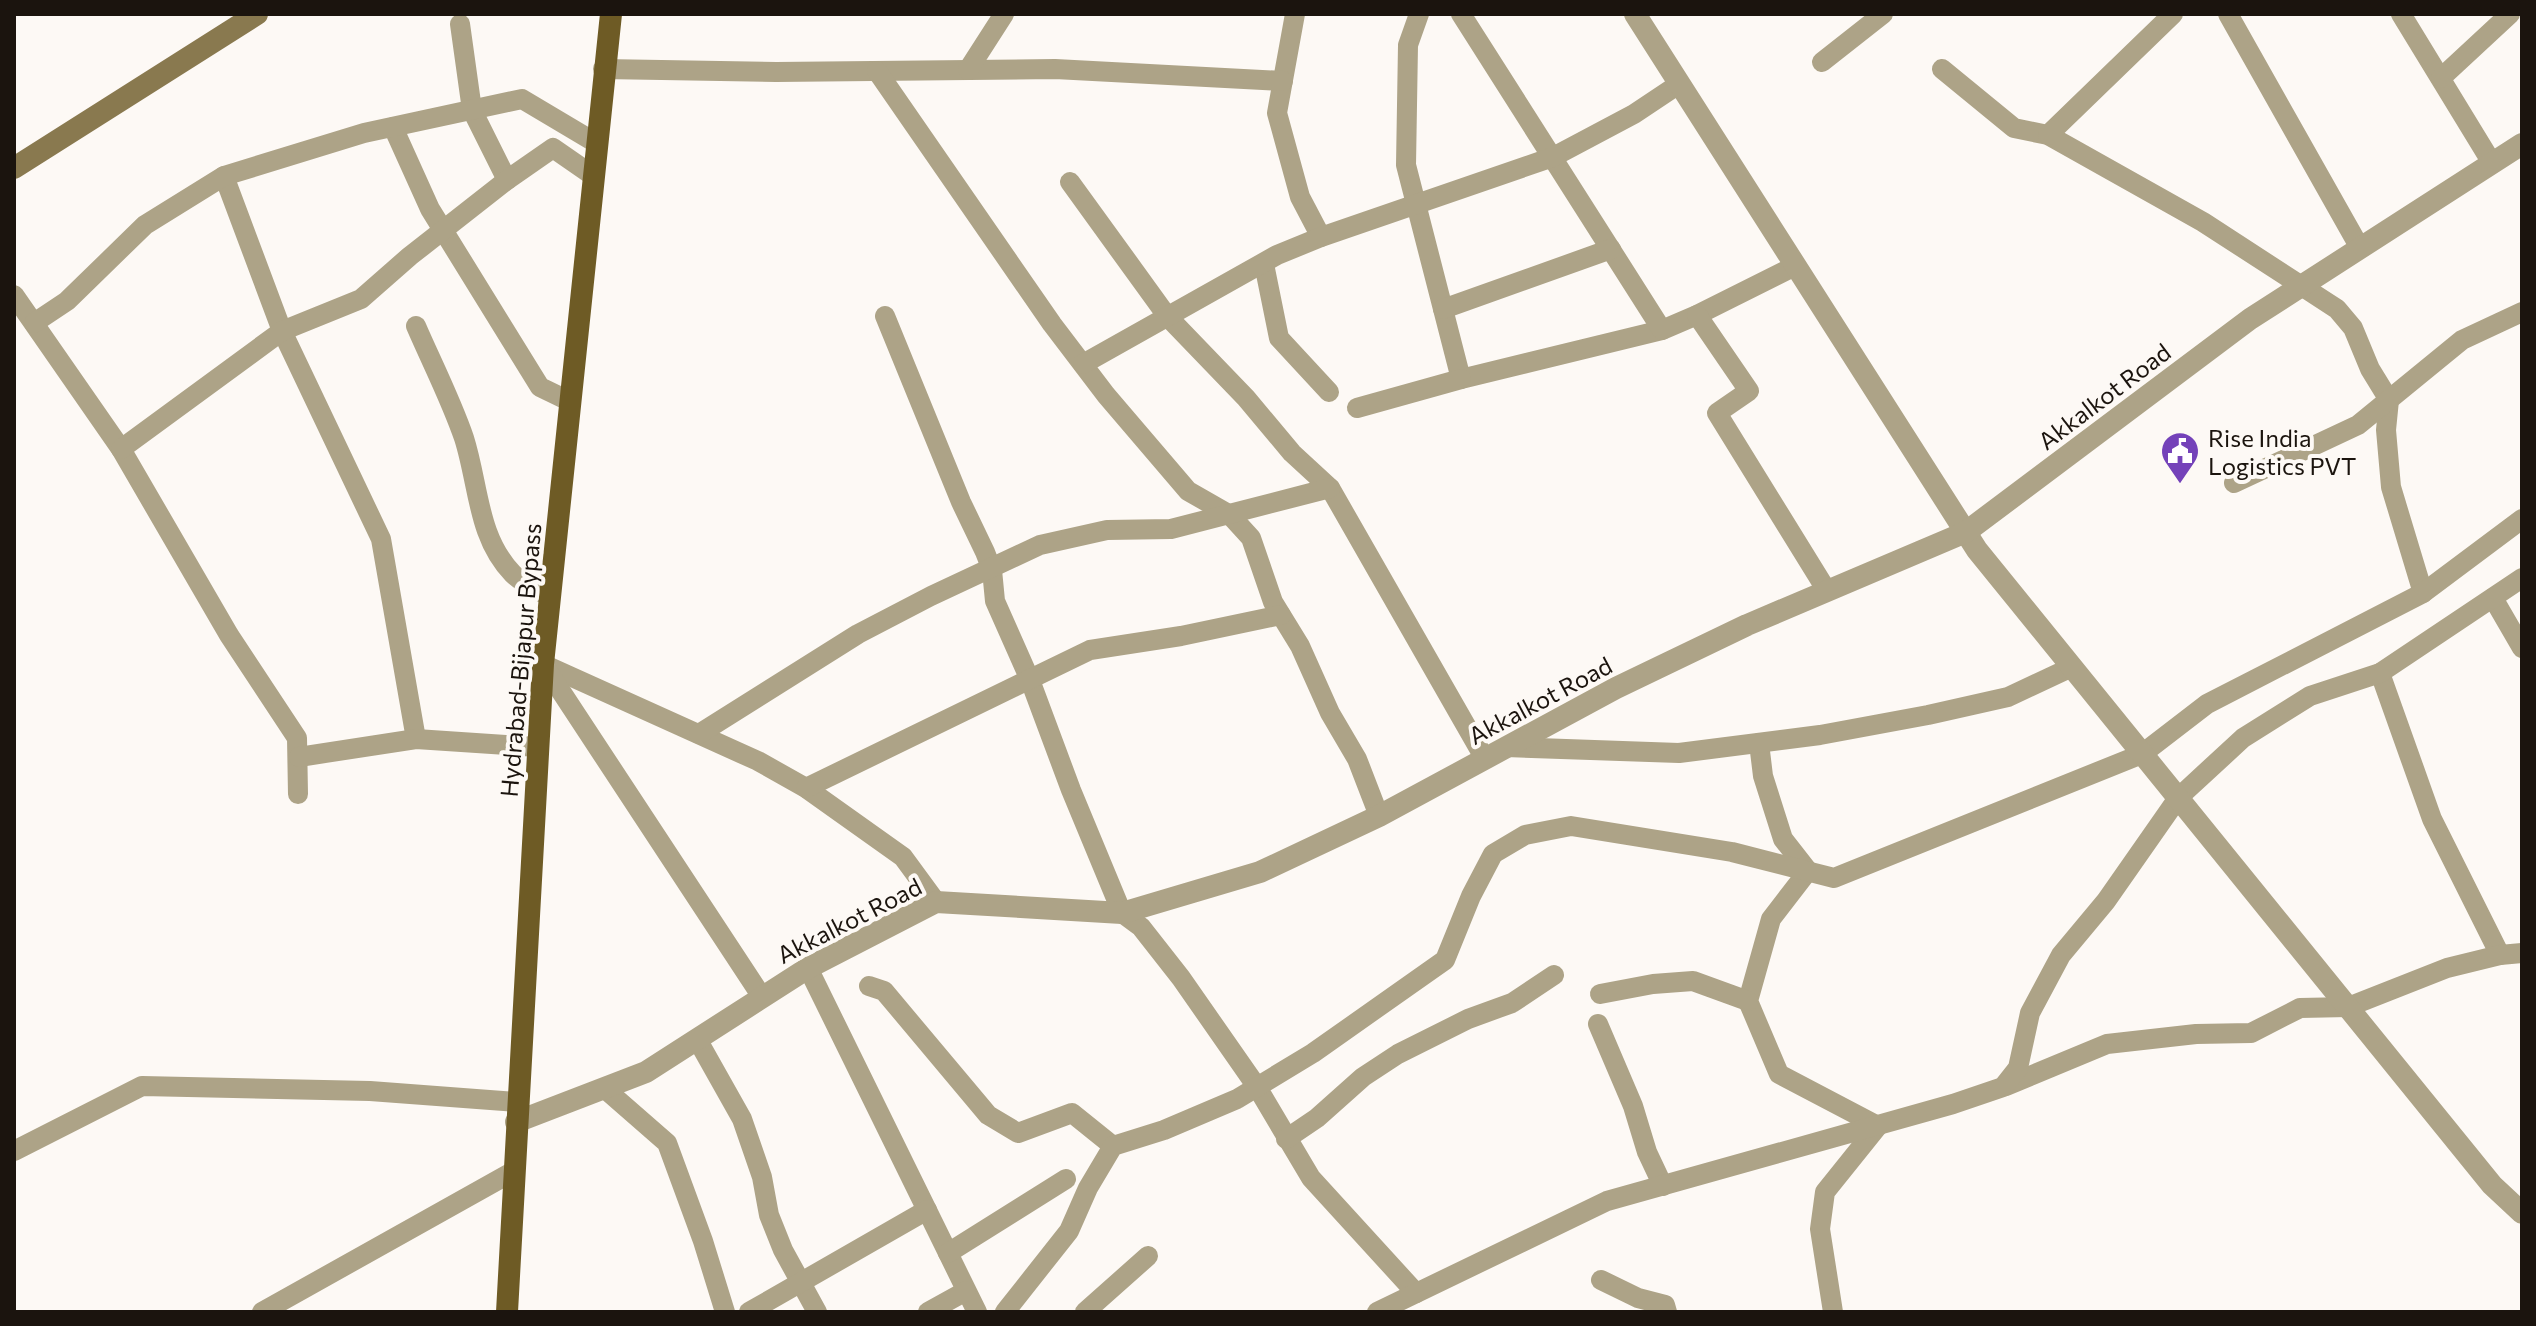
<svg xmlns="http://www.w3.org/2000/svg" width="2536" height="1326" viewBox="0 0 2536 1326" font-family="Commissioner,sans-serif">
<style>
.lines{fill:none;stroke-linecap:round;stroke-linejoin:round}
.minor{stroke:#ada387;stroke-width:20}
.tertiary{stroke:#ada387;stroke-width:22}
.secondary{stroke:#89794f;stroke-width:22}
.primary{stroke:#6e5b25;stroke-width:22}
.labels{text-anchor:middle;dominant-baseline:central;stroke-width:8;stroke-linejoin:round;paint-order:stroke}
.street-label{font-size:24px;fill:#1b140e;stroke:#fdf9f5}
.poi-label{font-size:24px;fill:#1b140e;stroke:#fdf9f5;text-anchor:start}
</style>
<rect width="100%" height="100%" fill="#fdf9f5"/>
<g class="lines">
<g class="minor">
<polyline points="1295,14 1277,113 1300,197 1321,237"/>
<polyline points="1419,14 1408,45 1406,165 1461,379 1662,330"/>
<polyline points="1461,14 1662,330 1697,315 1795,266"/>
<polyline points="2228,14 2360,248"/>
<polyline points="2401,14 2492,163"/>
<polyline points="460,24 472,110 507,180"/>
<polyline points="1822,62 1883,14"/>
<polyline points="603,69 776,72 1055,69 1283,81"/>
<polyline points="1942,69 2014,128 2048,135 2203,222 2337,309 2353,328 2370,369 2389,400 2386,430 2391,487 2423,593"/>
<polyline points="968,70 1004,14"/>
<polyline points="877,71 1052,324 1106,395 1188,491 1230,515 1251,538 1273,602 1300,646 1330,713 1357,759 1379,816"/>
<polyline points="2441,78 2510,14"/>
<polyline points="393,127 430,209 540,387 569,401"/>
<polyline points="2048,135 2173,14"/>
<polyline points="224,176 282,331 381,539 416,739"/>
<polyline points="1070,182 1167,316 1246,398 1292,453 1330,488 1485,759"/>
<polyline points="1264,264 1279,338 1329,392"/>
<polyline points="14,295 121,449 229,635 297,738 298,794"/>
<polyline points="1443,309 1611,249"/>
<polyline points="1697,315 1749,391 1717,413 1827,591"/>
<polyline points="885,316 961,502 985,552 992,570 995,601 1030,680 1071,790 1122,913 1141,927 1181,978 1257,1087 1311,1178 1416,1293"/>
<polyline points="34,323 67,301 145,225 224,176 364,133 522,99 596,143"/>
<path d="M416,326C432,363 451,400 464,438C479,485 477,537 513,574C523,584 538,590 550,597"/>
<polyline points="1083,364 1277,255 1321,237 1553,157 1634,114 1679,84"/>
<polyline points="1357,408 1461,379"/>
<polyline points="121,449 282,331 361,299 410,256 507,180 553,148 592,175"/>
<polyline points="2234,483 2358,425 2462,340 2522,312"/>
<polyline points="2493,598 2522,648"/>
<polyline points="543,664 758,761 806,788 903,857 936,902"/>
<polyline points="543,664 762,997"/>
<polyline points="2380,673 2432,819 2500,955"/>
<polyline points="699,734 858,634 931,596 1040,545 1107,530 1171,529 1330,488"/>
<polyline points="1759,743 1763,776 1783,839 1808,871 1771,919 1748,1001 1779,1074 1878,1126 1825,1192 1820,1229 1833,1312"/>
<polyline points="1506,747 1679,753 1820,735 1928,715 2008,697 2072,667"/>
<polyline points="299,757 416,739 537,747"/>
<polyline points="806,788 1090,650 1181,636 1281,615"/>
<polyline points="808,968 977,1312"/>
<polyline points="869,986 884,991 988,1115 1018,1133 1072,1113 1113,1146"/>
<polyline points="1600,994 1653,984 1693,981 1748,1001"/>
<polyline points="1598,1024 1633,1106 1647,1152 1663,1186"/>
<polyline points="697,1039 742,1119 762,1177 769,1215 783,1250 817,1312"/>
<polyline points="2006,1086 2107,1044 2196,1034 2251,1033 2300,1008 2348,1007 2447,968 2500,955 2522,953"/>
<polyline points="604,1088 667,1143 703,1241 725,1312"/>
<polyline points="1286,1139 1317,1118 1363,1077 1398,1054 1468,1019 1512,1003 1554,975"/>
<polyline points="14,1151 142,1086 370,1091 517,1102"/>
<polyline points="948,1253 1066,1179"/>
<polyline points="1601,1280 1638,1298 1665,1305 1667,1312"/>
<polyline points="262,1312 514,1171"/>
<polyline points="749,1312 927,1210"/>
<polyline points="928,1312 966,1291"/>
<polyline points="1005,1312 1069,1231 1088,1188 1113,1146 1164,1130 1237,1099 1313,1053 1445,960 1471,896 1493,854 1525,835 1571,826 1732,852 1834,878 2142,754 2207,704 2423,593 2522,519"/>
<polyline points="1085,1312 1148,1256"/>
<polyline points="1377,1312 1607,1201 1953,1104 2003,1087 2018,1068 2030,1013 2061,955 2106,901 2178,798 2243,738 2310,696 2380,673 2522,578"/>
</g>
<g class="tertiary">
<polyline points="1635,14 1977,550 2492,1185 2522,1213"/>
<polyline points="516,1122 646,1072 808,968 936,902 1122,913 1260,872 1379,816 1616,688 1747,625 1966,532 2250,319 2522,144"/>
</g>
<polyline class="secondary" points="14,168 257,14"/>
<polyline class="primary" points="507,1312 543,664 611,14"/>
</g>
<defs>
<symbol id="civic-pin" viewBox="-11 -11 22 30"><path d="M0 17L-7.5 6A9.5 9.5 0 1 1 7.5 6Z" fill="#7442b9" stroke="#fdf9f5"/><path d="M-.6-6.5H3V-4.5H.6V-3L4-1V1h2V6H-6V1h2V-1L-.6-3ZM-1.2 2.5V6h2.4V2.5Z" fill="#fff"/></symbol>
</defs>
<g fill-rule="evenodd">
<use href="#civic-pin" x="2158" y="429" width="44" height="60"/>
</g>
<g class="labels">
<g class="street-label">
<text transform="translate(2104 396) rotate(-37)">Akkalkot Road</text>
<text transform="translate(520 660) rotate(-85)">Hydrabad-Bijapur Bypass</text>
<text transform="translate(1540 700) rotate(-28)">Akkalkot Road</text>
<text transform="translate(849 920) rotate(-27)">Akkalkot Road</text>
</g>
<g class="poi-label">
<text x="2208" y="437">Rise India<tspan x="2208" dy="28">Logistics PVT</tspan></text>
</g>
</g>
<rect width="2536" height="1326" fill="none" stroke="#1b140e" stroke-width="32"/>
</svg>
